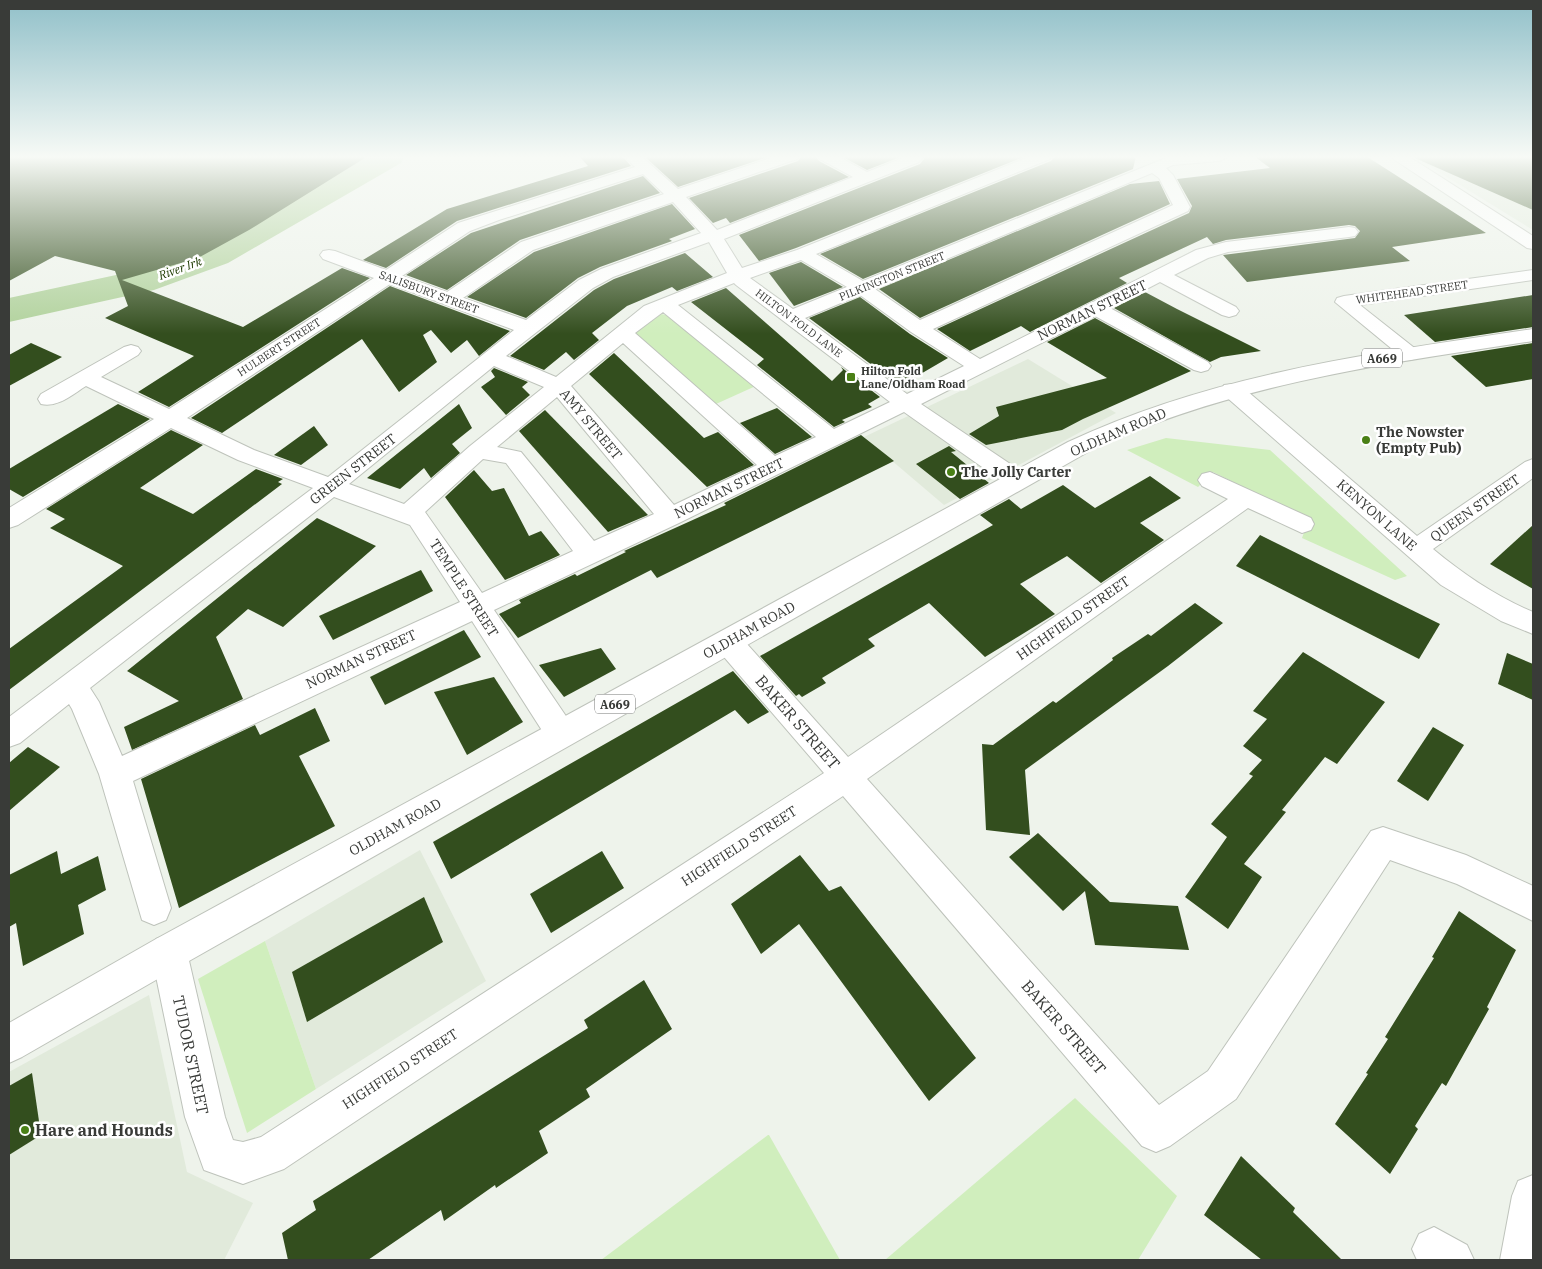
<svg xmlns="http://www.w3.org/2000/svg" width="1542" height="1269" viewBox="0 0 1542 1269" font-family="'IBM Plex Serif',serif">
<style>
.built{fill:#e1eadb}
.green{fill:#d0eebd}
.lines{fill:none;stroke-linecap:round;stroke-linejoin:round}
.river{fill:#b0d19b;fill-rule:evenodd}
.building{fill:#334e1e}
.minor-casing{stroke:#bec3bb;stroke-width:2}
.major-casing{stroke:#bec3bb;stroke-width:2}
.minor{fill:#fff;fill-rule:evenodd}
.major{fill:#fff;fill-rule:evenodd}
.poi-dot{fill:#4a8016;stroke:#fff;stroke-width:2}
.labels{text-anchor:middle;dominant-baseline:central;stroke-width:5;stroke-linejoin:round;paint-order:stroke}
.far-street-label{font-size:11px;fill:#393b38;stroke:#fff}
.far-poi-label{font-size:11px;font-weight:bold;fill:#393b38;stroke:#fff;text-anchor:start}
.far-water-label{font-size:12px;font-style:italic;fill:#203d03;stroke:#fff}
.shield{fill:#fff;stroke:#747674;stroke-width:1}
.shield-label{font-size:12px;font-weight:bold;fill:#393b38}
.street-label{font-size:14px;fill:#393b38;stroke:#fff}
.poi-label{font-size:14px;font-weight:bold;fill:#393b38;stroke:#fff;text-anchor:start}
.near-street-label{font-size:16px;fill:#393b38;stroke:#fff}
.near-poi-label{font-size:16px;font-weight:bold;fill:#393b38;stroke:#fff;text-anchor:start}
</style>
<rect width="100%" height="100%" fill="#eef3eb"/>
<g class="built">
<polygon points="1413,156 1533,156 1533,230"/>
<polygon points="1028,359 1116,413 944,505 864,437"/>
<polygon points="420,850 486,981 316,1089 265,941"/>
<polygon points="149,995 187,1172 253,1203 224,1260 9,1260 9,1072"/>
</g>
<g class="green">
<polygon points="656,313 671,316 758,385 716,404 630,330"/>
<polygon points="1166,438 1270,450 1407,576 1395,580 1302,538 1309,519 1213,472 1198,487 1127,450"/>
<polygon points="265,941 316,1089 247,1133 198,979"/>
<polygon points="1075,1098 1177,1196 1138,1260 885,1260"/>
<polygon points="769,1135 840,1260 601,1260 768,1135"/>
</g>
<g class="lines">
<polygon class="river" points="365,156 405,156 401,163 228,263 154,290 9,322 9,298 130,272 202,247"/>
</g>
<g class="building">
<polygon points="9,156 368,156 249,230 198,258 122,280 243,327 342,268 370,278 169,407 138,392 194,356 105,318 128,306 115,271 55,256 9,281"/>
<polygon points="579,156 622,156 631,166 457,221 386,268 363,260 447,209 588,166"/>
<polygon points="644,156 771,156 678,187"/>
<polygon points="802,156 815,156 819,161 849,177 730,223 726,218 713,223 689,198 798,161"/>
<polygon points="841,156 903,156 867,170"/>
<polygon points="922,156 1026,156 796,248 759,261 739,235 920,164 924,159"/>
<polygon points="1055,156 1136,156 1133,169 863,279 820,254 1051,161"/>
<polygon points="1254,156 1366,156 1486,233 1392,247 1410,261 1247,282 1223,255 1355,238 1360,231 1355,226 1349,225 1226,240 1213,244 1207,237 1119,278 1127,283 1030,332 1021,326 970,351 937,329 1189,213 1192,206 1177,179 1270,168"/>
<polygon points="1412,156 1533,156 1533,210 1415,158"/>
<polygon points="643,176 660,193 520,240 447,290 406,275 471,233"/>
<polygon points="1159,181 1170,204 920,318 879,289 1130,184"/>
<polygon points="672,204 695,229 669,239 672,241 600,267 578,278 526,318 467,297 534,252"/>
<polygon points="685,253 713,277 677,291 672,287 627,306 592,333 599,340 574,360 566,352 544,370 510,356 594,290 614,279"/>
<polygon points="801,262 843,287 794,306 769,273"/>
<polygon points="390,286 510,331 479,356 467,340 451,353 431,330 423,335 437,362 399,392 362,339 222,433 191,418"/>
<polygon points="726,288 832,381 843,370 841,367 880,397 868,404 872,407 842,420 845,422 834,427 757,365 764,359 691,302"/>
<polygon points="1145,292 1177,309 1261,351 1221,357 1210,362 1114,308"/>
<polygon points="1533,295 1533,327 1435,342 1404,315"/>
<polygon points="860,297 910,334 948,358 900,386 809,318"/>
<polygon points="1095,318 1191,371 1083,419 1062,430 986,445 969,434 999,416 996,407 1107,378 1047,342"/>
<polygon points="31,343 62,357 9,386 9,355"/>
<polygon points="1533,343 1533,379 1486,387 1451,356"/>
<polygon points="614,353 704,438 718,432 754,465 707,487 589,374"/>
<polygon points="494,368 528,382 522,387 530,395 506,415 481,387 495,377 491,371"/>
<polygon points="118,404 150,419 23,497 9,489 9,469"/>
<polygon points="459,404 472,428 452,444 460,453 431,478 424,468 400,489 367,478"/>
<polygon points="777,408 812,437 775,454 740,423"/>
<polygon points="545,410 648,515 608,532 519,431"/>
<polygon points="314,426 328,445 301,465 274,455"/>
<polygon points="171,430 203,445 140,488 193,514 256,469 283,479 278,482 282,484 9,690 9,649 123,566 50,528 65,519 46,509"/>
<polygon points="861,435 894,461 657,578 651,570 518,638 499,614 521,603 519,600 575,574 577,576 626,552 624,551 726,505 724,503"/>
<polygon points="949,446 956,451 951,452 989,483 960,499 916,464"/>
<polygon points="474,470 492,491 504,488 529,536 541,531 560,555 505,580 445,497"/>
<polygon points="1150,476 1181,498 1140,523 1164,540 1101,583 1067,556 1020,584 1055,614 985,657 929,603 868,639 875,646 822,678 826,683 802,697 799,694 796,696 760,656 993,525 980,515 1009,499 1021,509 1063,485 1095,508"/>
<polygon points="317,518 376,546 283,627 248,609 216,637 243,699 132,750 124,727 179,701 127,671"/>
<polygon points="1533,525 1533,589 1490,564"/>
<polygon points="1260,535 1440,624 1419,659 1236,566"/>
<polygon points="421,570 433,591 333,640 319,616"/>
<polygon points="1195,603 1223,623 1168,666 1025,770 1030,835 986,830 982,744 993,745 1053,701 1056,703 1113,660 1112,658 1148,634 1151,636"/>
<polygon points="464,630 481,657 385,705 370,677"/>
<polygon points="601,648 616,669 564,697 539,665"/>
<polygon points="1303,652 1385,702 1337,764 1325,757 1282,810 1286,812 1244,864 1262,877 1228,929 1185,897 1227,837 1211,824 1253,776 1249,774 1262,760 1243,746 1267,719 1253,711"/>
<polygon points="1507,653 1533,664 1533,700 1498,684"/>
<polygon points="733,671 769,712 748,724 735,710 451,879 433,842"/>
<polygon points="494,677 523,722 467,755 434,692"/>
<polygon points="315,708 330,741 299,756 335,826 179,908 141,779 255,725 260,735"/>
<polygon points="1433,727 1464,745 1428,801 1397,781"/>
<polygon points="28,747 60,767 9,811 9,763"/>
<polygon points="1038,833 1110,902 1178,906 1189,950 1095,945 1085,891 1063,911 1009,857"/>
<polygon points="57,851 61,874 98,856 106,890 78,905 84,934 23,966 16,923 9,927 9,875"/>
<polygon points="602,851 624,888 551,933 530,894"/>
<polygon points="800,855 829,891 841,886 976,1058 929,1101 799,924 761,954 731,904"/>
<polygon points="424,897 443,942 307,1022 292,972"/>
<polygon points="1459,911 1516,950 1487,1007 1489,1009 1446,1086 1442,1083 1415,1126 1418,1129 1390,1174 1335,1124 1368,1074 1366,1073 1388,1039 1385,1037 1434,958 1432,957"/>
<polygon points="644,980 672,1029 586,1089 590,1097 539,1131 548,1153 496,1188 495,1185 444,1221 441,1210 368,1260 288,1260 282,1233 316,1210 313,1201 588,1028 584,1020"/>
<polygon points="32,1073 41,1135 9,1155 9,1086"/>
<polygon points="1241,1156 1295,1208 1293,1212 1342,1260 1262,1260 1204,1215"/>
</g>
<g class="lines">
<defs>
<g id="minor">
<path d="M624,156H641L678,189L777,156H800L797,159L686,197L717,230L853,177L820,159L817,156H837L867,172L908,156H920L922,159L919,162L724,239L742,268L797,250L1031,156H1053L1050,159L816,254L863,281L1166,158L1227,156L1224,159L1219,161L1173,165L1166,168L1173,175L1190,207L1188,211L933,329L980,359L1196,250L1226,242L1349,227L1355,228L1358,232L1355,236L1349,237L1228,252L1208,258L1174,275L1236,307L1239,311L1236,315L1229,317L1222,315L1160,282L1110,308L1208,362L1211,366L1208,370L1201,372L1194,370L1095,316L921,404L1025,474L1029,480L1025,486L1017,488L1009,486L904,412L679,523L494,610L572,725L576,734L572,743L561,747L550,743L472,621L133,781L171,908L166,920L154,925L142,920L99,774L72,709L69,704L20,743L9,747V717L313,488L238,460L171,428L18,525L9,528V508L154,419L86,386C73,394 58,408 41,404L38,399L41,394L124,347L131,345L138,347L141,351L138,355L101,377L169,409L374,278L323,259L320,255L323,251L329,250L335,251L386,270L458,223L635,167ZM1152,173L1159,178L1173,205L920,320L875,289ZM643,174L664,194L521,242L447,292L402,276L470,231L499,220ZM673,202L701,233L601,269L579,280L526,320L463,298L533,250ZM709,242L727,273L644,306L556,377L506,356L593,288L613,277ZM801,260L847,287L793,309L750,278ZM734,283L736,285L890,402L834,429L678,305ZM390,284L514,330L328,477L254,450L187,418ZM860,295L911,332L964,366L907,394L805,318ZM663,312L816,437L775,456L635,333ZM623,343L757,465L674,505L571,386ZM494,366L544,387L470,446L404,504L349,484ZM557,397L654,514L594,541L521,452L497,447ZM483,459L506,463L573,551L482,593L425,512ZM334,497L410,525L460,602L122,756L99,702L90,688Z"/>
<polygon points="1389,156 1408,156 1533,236 1533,249 1527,248"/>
<polygon points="1533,270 1533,280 1360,305 1417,350 1420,354 1417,358 1410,360 1403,358 1335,302 1337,298 1344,296"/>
<path d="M1232,384L1240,385L1417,536L1525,462L1533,459V478L1433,549C1463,574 1497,597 1533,612V634L1501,621L1441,585L1224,395L1221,390L1224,385Z"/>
<polygon points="1210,472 1311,518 1314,524 1311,530 1302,533 1248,508 867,779 1159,1105 1208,1071 1371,831 1383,827 1466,855 1533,886 1533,921 1457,884 1390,860 1236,1099 1170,1146 1156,1152 1142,1146 843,796 284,1169 243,1184 204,1170 185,1117 151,952 156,939 169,934 182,939 187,952 225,1117 233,1140 243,1142 261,1137 824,773 718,650 714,642 718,634 728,631 738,634 848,757 1228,499 1202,486 1198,480 1202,474"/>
<polygon points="1533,1175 1533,1260 1500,1260 1512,1196 1518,1181"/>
<polygon points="1434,1227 1467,1245 1474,1260 1417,1260 1412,1249 1419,1234"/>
</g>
<path id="major" d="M1533,329V341C1382,364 1235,384 1095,448L182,965L22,1057L9,1063V1023L156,939L1068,442C1214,373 1375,353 1533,329Z"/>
</defs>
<use href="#minor" class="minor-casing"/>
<use href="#major" class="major-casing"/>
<use href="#minor" class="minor"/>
<use href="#major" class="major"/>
</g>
<linearGradient id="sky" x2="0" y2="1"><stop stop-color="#91c0c9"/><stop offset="0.47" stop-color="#f7faf6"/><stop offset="1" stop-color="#f7faf6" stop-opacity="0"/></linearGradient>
<rect width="1542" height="334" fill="url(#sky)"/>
<g class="poi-dot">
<rect x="846" y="372" width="10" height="10" rx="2.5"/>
<circle cx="1366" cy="440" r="5"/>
<circle cx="951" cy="472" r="5"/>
<circle cx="25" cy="1130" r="5"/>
</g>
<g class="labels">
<g class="far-street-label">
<text transform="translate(892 276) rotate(-22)">PILKINGTON STREET</text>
<text transform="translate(429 292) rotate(20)">SALISBURY STREET</text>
<text transform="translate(1412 292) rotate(-8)">WHITEHEAD STREET</text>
<text transform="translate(799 323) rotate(37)">HILTON FOLD LANE</text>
<text transform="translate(279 347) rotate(-33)">HULBERT STREET</text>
</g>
<g class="far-poi-label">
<text x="861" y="371">Hilton Fold<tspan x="861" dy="13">Lane/Oldham Road</tspan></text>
</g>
<g class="far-water-label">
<text transform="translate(180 268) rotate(-20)">River Irk</text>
</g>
<g class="shield">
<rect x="1362" y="348.5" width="40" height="19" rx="4"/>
<rect x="595" y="694.5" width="40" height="19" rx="4"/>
</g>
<g class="shield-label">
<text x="1382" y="358">A669</text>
<text x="615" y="704">A669</text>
</g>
<g class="street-label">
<text transform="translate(1092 310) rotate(-26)">NORMAN STREET</text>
<text transform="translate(591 424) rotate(50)">AMY STREET</text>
<text transform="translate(1118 432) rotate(-23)">OLDHAM ROAD</text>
<text transform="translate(353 469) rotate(-38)">GREEN STREET</text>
<text transform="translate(729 488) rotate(-26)">NORMAN STREET</text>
<text transform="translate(1475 508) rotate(-35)">QUEEN STREET</text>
<text transform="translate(1377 515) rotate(41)">KENYON LANE</text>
<text transform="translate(464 588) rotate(57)">TEMPLE STREET</text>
<text transform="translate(1073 618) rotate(-35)">HIGHFIELD STREET</text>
<text transform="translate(749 630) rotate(-29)">OLDHAM ROAD</text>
<text transform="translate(361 659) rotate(-25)">NORMAN STREET</text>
<text transform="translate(395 827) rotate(-29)">OLDHAM ROAD</text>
<text transform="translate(739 846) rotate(-33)">HIGHFIELD STREET</text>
<text transform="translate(400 1069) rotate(-33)">HIGHFIELD STREET</text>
</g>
<g class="poi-label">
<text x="1376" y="432">The Nowster<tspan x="1376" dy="16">(Empty Pub)</tspan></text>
<text x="961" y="472">The Jolly Carter</text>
</g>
<g class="near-street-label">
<text transform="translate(798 722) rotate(49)">BAKER STREET</text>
<text transform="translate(1064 1027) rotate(49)">BAKER STREET</text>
<text transform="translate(191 1055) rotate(78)">TUDOR STREET</text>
</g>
<g class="near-poi-label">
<text x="35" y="1130">Hare and Hounds</text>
</g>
</g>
<rect width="1542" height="1269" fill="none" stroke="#393b38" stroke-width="20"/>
</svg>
